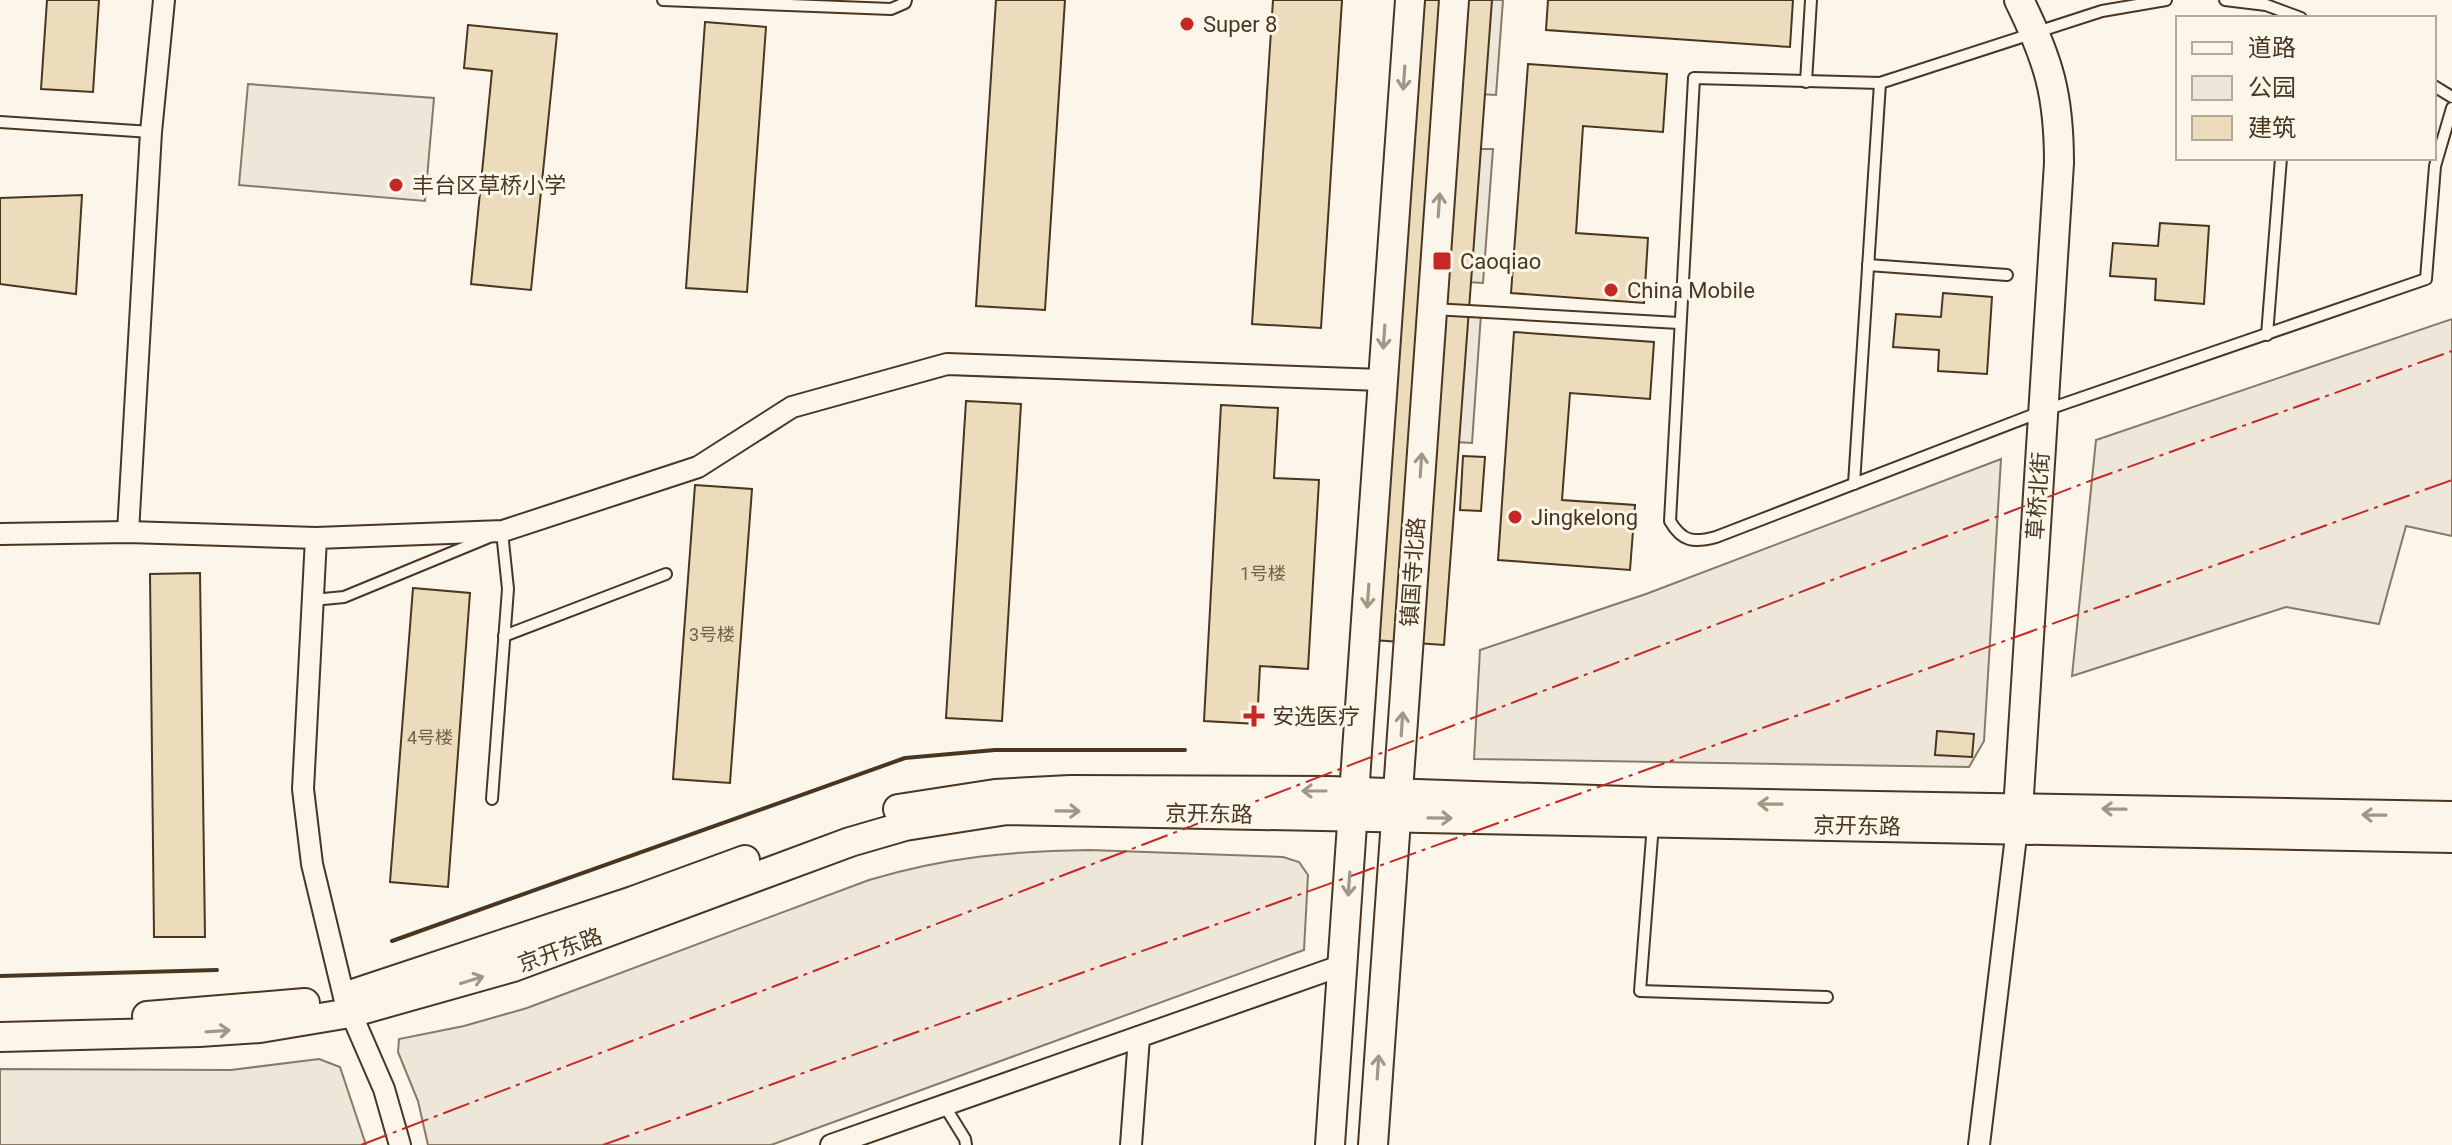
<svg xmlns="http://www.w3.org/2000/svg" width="2452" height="1145" viewBox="0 0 2452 1145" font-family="Roboto,'Noto Sans SC',sans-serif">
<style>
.green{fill:#ede6d9;stroke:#887966;stroke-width:2}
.parking{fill:#ede7d9;stroke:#887966;stroke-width:2}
.building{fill:#ecdcbc;stroke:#4a3520;stroke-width:2}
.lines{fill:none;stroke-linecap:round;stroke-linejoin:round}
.lane-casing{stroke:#4a3520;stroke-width:14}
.street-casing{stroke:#4a3520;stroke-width:24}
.secondary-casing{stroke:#4a3520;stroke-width:32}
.lane{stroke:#fbf6e9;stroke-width:10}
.street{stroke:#fbf6e9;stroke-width:20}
.secondary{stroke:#fbf6e9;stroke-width:28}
.wall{stroke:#4a3520;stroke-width:4}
.power{stroke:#c62828;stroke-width:2;stroke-dasharray:28 6 4 6;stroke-linecap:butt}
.oneway{stroke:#a29684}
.poi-dot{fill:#c62828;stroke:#fbf6e9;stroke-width:3}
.labels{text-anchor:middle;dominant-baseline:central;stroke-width:6;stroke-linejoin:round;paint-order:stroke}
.number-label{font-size:18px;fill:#725f47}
.poi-label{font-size:22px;fill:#4a3520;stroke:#fbf6e9;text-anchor:start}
.street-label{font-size:22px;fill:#4a3520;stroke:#fbf6e9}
</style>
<rect width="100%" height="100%" fill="#fbf6e9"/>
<g class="green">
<polygon points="248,84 434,98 425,201 239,185"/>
<polygon points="2452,319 2452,536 2406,526 2379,624 2286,607 2072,676 2096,440"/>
<polygon points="2001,459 1984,741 1969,767 1474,759 1480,650 1646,594"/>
<path d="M1090,850L1283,857L1299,862L1308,875L1304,950L771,1145H428L418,1101L398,1052L399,1039L464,1026L527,1008L869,880C946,857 1011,851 1090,850Z"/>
<polygon points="319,1059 340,1067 366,1145 0,1145 0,1069 231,1070"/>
</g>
<g class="parking">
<polygon points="1486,0 1503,0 1496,95 1479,94"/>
<polygon points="1476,149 1493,149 1483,283 1466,282"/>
<polygon points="1464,313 1481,314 1472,443 1456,442"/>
</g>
<g class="building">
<polygon points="47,0 99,0 93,92 41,89"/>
<polygon points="996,0 1065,0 1045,310 976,306"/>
<polygon points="1273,0 1342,0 1321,328 1252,324"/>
<polygon points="1421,0 1492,0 1444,645 1373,640"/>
<polygon points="1548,0 1793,0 1790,47 1546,30"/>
<polygon points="705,22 766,27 747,292 686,288"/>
<polygon points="468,25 557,34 531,290 471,284 492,71 464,68"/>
<polygon points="1528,64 1667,74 1663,132 1583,126 1576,233 1648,238 1644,303 1511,293"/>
<polygon points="82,195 76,294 0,284 0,198"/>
<polygon points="2160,223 2209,226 2204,304 2155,300 2156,279 2110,276 2113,243 2158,246"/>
<polygon points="1943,293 1992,297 1987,374 1938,371 1939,350 1893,347 1896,314 1941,317"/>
<polygon points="1514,332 1654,342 1650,399 1570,393 1562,500 1635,505 1630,570 1498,560"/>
<polygon points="966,401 1021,404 1002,721 946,718"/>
<polygon points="1221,405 1278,408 1274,478 1319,480 1308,669 1260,666 1257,724 1204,721"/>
<polygon points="1463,456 1485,457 1481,511 1460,510"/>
<polygon points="695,485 752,489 730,783 673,779"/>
<polygon points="200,573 205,937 154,937 150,574"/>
<polygon points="413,588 470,593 448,887 390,882"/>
<polygon points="1937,731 1974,734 1972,757 1935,755"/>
</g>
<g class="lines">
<defs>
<g id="lane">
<polyline points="663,0 891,9 905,3 906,0"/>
<path d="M2166,0L2102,11L1880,83L1694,78L1670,521C1682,542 1694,543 1716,537L2043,411L2426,279L2435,166L2452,108"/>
<polyline points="2225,0 2266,5 2301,18"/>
<polyline points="1806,82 1811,0"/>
<polyline points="2434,86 2452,97"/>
<polyline points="0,122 151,132"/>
<polyline points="1868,265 2007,275"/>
<polyline points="1433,309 1679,323"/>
<polyline points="2267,335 2281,158"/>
<polyline points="1854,484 1880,83"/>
<polyline points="313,600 344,597 487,538"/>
<polyline points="504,636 666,574"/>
<polyline points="492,799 508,589 502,532"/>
<polyline points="1653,824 1640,991 1827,997"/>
<polyline points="944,1105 965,1139 966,1145"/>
</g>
<g id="street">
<polyline points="128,532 151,132 164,0"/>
<polyline points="0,534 128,532 316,538"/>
<polyline points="400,1145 384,1089 344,997 312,864 303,789 316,538 503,531 698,467 792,407 947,364 1381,380"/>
<polyline points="831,1145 1343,965"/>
<polyline points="1131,1145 1139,1037"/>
<polyline points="1979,1145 2017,828"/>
</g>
<g id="secondary">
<polyline points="898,809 995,794 1070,790 1329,791 1655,802 2452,816"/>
<path d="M2017,826L2059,163C2059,95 2049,61 2019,0"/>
<polyline points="353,994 633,901 745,860"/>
<polyline points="147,1016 305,1003"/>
<polyline points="0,1037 199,1032 260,1028 350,1013 513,967 850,842 905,826 1007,810 2452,838"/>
<path d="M1330,1145C1357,763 1381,382 1410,0"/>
<polyline points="1373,1145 1454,0"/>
</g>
</defs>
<use href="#lane" class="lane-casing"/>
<use href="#street" class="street-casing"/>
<use href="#secondary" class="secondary-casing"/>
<use href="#lane" class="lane"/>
<use href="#street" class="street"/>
<use href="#secondary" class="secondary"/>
<g class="wall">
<polyline points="392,941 905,758 995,750 1185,750"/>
<polyline points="0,976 217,970"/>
</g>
<g class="power">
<polyline points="361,1145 2095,479 2452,351"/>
<polyline points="603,1145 2452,480"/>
</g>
</g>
<defs><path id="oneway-shaft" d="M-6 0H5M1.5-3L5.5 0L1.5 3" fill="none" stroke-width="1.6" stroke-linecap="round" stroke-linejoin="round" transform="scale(2)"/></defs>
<g class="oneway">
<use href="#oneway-shaft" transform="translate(1404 78) rotate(94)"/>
<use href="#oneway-shaft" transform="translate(1439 205) rotate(-86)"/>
<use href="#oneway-shaft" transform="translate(1384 337) rotate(94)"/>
<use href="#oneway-shaft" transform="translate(1421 465) rotate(-86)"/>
<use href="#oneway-shaft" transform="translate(1368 596) rotate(94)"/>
<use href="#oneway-shaft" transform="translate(1402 724) rotate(-86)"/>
<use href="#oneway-shaft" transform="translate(1314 791) rotate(-180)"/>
<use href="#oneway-shaft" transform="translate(1770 804) rotate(-179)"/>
<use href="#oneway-shaft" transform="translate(2114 809) rotate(-179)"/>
<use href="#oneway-shaft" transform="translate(1068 811) rotate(1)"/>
<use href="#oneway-shaft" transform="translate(2374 815) rotate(-179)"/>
<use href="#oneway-shaft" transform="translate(1440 818) rotate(1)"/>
<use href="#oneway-shaft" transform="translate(1349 884) rotate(94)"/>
<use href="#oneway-shaft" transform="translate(472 980) rotate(-17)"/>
<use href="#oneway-shaft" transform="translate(218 1031) rotate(-4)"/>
<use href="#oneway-shaft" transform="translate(1378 1067) rotate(-86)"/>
</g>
<g class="poi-dot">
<circle cx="1187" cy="24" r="8"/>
<circle cx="396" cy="185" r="8"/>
<rect x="1432" y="251" width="20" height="20" rx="4"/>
<circle cx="1611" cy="290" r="8"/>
<circle cx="1515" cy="517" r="8"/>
<path d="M1250 704h8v8h8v8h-8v8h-8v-8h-8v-8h8z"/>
</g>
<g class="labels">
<g class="number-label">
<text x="1263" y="573">1号楼</text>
<text x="712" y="634">3号楼</text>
<text x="430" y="737">4号楼</text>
</g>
<g class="poi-label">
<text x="1203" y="24">Super 8</text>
<text x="412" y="185">丰台区草桥小学</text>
<text x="1460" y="261">Caoqiao</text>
<text x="1627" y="290">China Mobile</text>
<text x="1531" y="517">Jingkelong</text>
<text x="1272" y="716">安选医疗</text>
</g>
<g class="street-label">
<text transform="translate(2038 496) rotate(-86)">草桥北街</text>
<text transform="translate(1413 572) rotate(-86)">镇国寺北路</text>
<text transform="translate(1209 814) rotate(1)">京开东路</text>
<text transform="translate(1857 826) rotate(1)">京开东路</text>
<text transform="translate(560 950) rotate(-20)">京开东路</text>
</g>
</g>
<rect x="2176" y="16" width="260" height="144" fill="#fbf6e9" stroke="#b4a999" stroke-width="2"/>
<rect x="2192" y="42" width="40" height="12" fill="#fbf6e9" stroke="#b4a999" stroke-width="2"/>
<text x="2248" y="56" font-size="24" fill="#4a3520">道路</text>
<rect x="2192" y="76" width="40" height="24" fill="#ede6d9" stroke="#b4a999" stroke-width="2"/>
<text x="2248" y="96" font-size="24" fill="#4a3520">公园</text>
<rect x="2192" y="116" width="40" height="24" fill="#ecdcbc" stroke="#b4a999" stroke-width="2"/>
<text x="2248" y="136" font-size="24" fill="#4a3520">建筑</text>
</svg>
